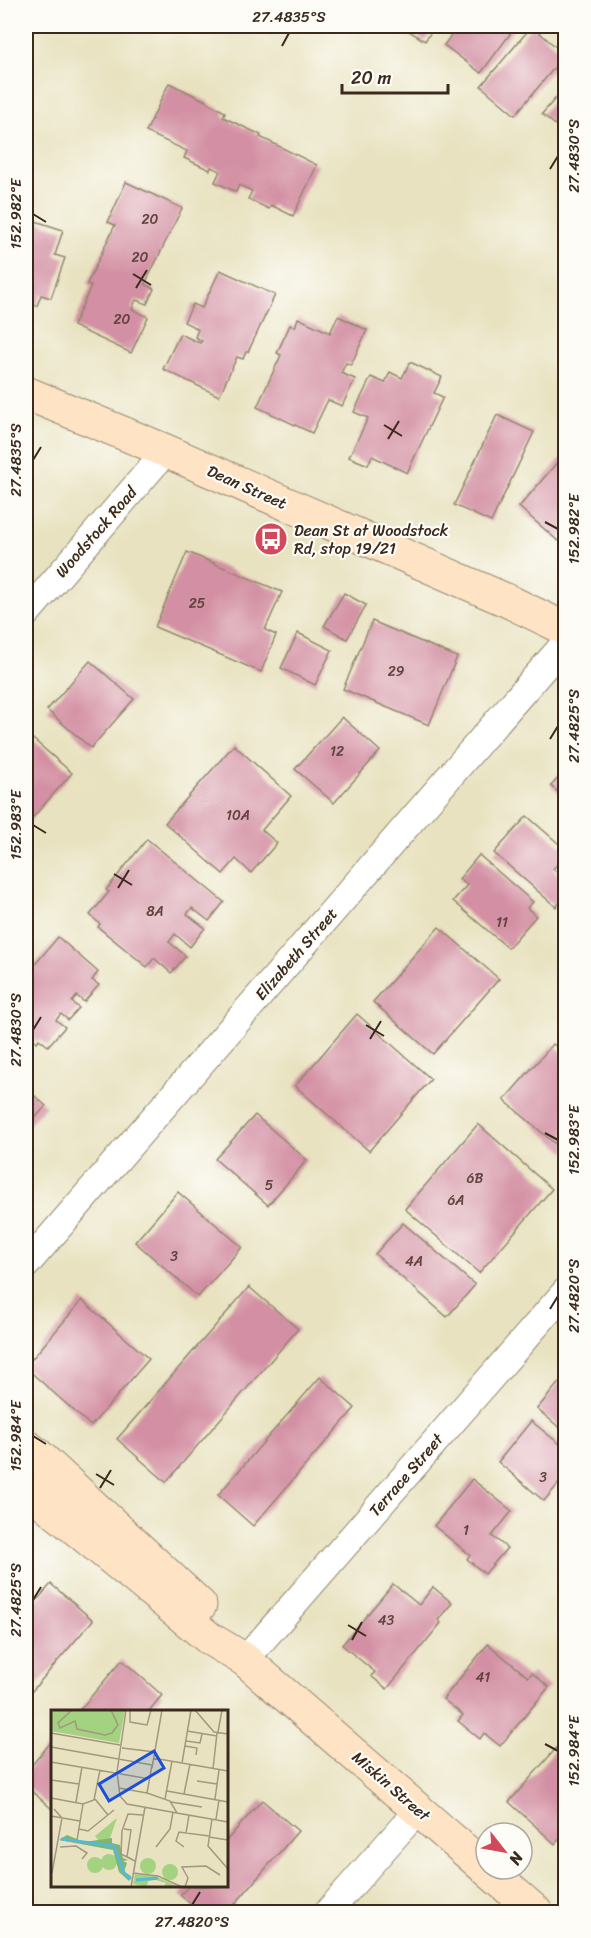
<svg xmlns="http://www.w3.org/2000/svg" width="591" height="1938" viewBox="0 0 591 1938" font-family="Sriracha,sans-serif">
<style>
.building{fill:#d38fa3}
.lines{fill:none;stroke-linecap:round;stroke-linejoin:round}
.street-casing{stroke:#92866f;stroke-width:29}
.secondary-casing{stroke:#92866f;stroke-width:35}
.street{stroke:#fff;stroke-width:27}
.secondary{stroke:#fee4c5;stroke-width:33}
.ticks{fill:none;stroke:#3b2a1e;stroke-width:2}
.labels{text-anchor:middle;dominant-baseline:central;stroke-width:4.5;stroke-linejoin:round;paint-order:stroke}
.number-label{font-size:14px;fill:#61433f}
.street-label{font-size:16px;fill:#3b2a1e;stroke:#fdfcf7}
.poi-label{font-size:16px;fill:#3b2a1e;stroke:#fdfcf7;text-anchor:start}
.inset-river{fill:none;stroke:#56b9d5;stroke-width:3}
.inset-road{fill:none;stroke:#a3987f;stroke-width:1.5}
.view{fill:#1d4ed8;fill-opacity:0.15;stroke:#1d4ed8;stroke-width:3}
.inset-edge{fill:none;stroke:#3b2a1e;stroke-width:3}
.neatline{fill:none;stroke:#3b2a1e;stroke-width:2}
.ticks-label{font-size:15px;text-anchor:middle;fill:#3b2a1e}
</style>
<rect width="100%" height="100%" fill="#fdfcf7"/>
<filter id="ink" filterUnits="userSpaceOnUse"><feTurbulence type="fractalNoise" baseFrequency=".0167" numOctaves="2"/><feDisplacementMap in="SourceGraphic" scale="12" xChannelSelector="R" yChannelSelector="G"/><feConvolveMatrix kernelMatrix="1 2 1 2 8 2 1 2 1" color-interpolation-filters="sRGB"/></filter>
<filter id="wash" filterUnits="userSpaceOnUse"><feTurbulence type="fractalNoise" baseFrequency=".008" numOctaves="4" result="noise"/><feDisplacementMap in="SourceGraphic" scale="24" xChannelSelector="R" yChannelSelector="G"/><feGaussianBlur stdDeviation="1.35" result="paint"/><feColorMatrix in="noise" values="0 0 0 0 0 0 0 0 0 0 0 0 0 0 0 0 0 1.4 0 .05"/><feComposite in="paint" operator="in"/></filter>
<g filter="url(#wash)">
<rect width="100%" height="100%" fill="#e8e2c0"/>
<g id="blocks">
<g class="building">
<polygon points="401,26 435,26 425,41"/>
<polygon points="458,26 516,26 481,73 444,45"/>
<polygon points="532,26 565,55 515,115 481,86"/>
<polygon points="169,83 208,102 208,103 225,112 223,117 261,135 260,137 317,165 293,216 271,205 269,209 248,199 252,191 239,185 236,192 215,182 220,171 211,167 210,170 184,158 187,151 146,132"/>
<polygon points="566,86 566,134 542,114"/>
<polygon points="126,182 182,208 145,284 154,289 147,304 136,300 132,309 148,317 131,353 73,326 91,286 87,284 115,225 108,222"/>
<polygon points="26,218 63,230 55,255 65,258 51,298 41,295 37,306 26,302"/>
<polygon points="220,270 275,295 248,352 246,352 243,359 237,357 219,396 163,369 180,334 200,343 202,341 195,337 198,329 184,322 193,304 202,308"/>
<polygon points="338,316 367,330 351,365 346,363 341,373 355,379 342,406 328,400 312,433 257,407 281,355 277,353 290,325 295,327 298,318 330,333"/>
<polygon points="410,362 442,377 434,393 443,397 407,473 372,456 368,465 349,457 368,418 354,412 371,377 385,383 390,372 402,378"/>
<polygon points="497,415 534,432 491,522 454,505"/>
<polygon points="566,452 566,532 558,541 519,507"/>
<polygon points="187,552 282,592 265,630 276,635 261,672 155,627"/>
<polygon points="344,593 366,605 347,639 324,626"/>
<polygon points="372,621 457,657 429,725 343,689"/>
<polygon points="298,633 332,650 315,685 281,668"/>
<polygon points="90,661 134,699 91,748 47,710"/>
<polygon points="342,717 380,751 334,803 295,769"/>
<polygon points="26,733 72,773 26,825"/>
<polygon points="234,745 291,796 262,830 277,843 251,873 236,859 223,874 165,823"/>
<polygon points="566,769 566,799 551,786"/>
<polygon points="527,816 566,850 566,854 553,869 566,880 566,896 556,907 494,853"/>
<polygon points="147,839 224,902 209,921 192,908 187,914 205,928 190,947 175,934 169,942 186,956 171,973 154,958 147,967 98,927 100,924 90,915 109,892 106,890"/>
<polygon points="479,855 533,902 527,908 536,916 508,948 453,901 467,885 459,879"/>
<polygon points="439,927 499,979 433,1054 373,1002"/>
<polygon points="58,937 98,972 92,980 99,985 84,1002 77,996 72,1002 79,1008 68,1020 61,1014 56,1020 65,1027 48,1046 39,1039 37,1042 26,1032 26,975"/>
<polygon points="357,1014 431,1079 369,1151 295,1086"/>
<polygon points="553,1044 566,1055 566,1153 504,1100"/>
<polygon points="26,1088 46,1106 26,1128"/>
<polygon points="255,1115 307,1160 268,1205 215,1159"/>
<polygon points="478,1124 552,1189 479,1273 405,1209"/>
<polygon points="178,1192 242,1247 198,1297 135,1242"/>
<polygon points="403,1223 475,1285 447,1317 375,1254"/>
<polygon points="249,1287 298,1329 166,1482 117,1439"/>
<polygon points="82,1300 149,1359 91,1426 26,1368 26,1366"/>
<polygon points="320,1377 355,1408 253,1526 218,1495"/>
<polygon points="561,1380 566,1384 566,1433 537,1409"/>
<polygon points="531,1421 566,1449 566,1475 544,1501 498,1462"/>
<polygon points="472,1479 512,1511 492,1536 507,1548 485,1574 467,1559 470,1555 434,1526"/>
<polygon points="51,1584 93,1620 26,1698 26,1613"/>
<polygon points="393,1584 419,1605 433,1587 452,1603 438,1620 441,1623 387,1689 371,1676 375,1672 342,1645"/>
<polygon points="488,1644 528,1677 532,1673 549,1687 500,1746 484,1733 480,1739 458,1721 463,1715 443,1699"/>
<polygon points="122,1660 162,1695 148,1712 78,1712"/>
<polygon points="52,1741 52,1809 26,1786 26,1772"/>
<polygon points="560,1744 566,1750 566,1774 561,1779 566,1783 566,1832 555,1844 509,1802"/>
<polygon points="262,1800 298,1831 228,1912 200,1912 180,1895 189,1886 226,1886 226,1841"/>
</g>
</g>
</g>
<g filter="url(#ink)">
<use href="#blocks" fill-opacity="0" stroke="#92866f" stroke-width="1.5"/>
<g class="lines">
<defs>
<g id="street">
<polyline points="26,614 166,451"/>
<polyline points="26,1265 566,642"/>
<polyline points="245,1660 566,1291"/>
<polyline points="328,1912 418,1810"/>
</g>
<g id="secondary">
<polyline points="26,393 166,451 508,601 566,629"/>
<polyline points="26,1446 38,1455 200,1605"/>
<polyline points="26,1488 210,1639 245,1660 536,1912"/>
</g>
</defs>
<use href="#street" class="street-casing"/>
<use href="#secondary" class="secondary-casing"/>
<use href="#street" class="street"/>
<use href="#secondary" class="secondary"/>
</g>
</g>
<path class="ticks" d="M282,46L289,33M550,169L558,156M33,214L46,222M133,274L151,285M136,288L147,270M384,425L402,436M388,439L399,421M33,460L41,447M545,522L558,529M550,739L558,726M33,825L46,833M114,874L132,885M118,888L129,870M366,1025L384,1036M33,1030L41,1017M370,1039L381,1021M545,1133L558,1140M550,1309L558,1296M33,1436L46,1444M96,1474L114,1485M100,1488L111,1470M33,1600L41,1587M348,1625L366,1636M352,1640L362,1622M545,1744L558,1751M192,1905L200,1892"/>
<defs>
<symbol id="bus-disc" viewBox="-11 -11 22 22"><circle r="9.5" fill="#d1495b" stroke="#fdfcf7"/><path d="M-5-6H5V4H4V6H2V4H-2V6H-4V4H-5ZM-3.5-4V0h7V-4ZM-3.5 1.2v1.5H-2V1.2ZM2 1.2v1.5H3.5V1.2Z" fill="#fff"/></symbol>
</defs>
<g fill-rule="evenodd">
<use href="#bus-disc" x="252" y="520" width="38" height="38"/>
</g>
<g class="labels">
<g class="number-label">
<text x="150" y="219">20</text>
<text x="140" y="257">20</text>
<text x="122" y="319">20</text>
<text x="197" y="603">25</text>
<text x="396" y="671">29</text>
<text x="337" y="751">12</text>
<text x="238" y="815">10A</text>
<text x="155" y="911">8A</text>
<text x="502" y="922">11</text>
<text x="475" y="1178">6B</text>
<text x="269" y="1185">5</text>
<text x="456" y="1200">6A</text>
<text x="174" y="1256">3</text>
<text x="414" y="1261">4A</text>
<text x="543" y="1477">3</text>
<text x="466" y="1530">1</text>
<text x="386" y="1620">43</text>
<text x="483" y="1677">41</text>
</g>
<g class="street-label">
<text transform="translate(247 487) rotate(24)">Dean Street</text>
<text transform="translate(96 532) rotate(-49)">Woodstock Road</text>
<text transform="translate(296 954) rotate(-49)">Elizabeth Street</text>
<text transform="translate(406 1475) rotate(-49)">Terrace Street</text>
<text transform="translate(391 1786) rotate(41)">Miskin Street</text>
</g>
<g class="poi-label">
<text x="294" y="530">Dean St at Woodstock<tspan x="294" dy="18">Rd, stop 19/21</tspan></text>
</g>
</g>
<g transform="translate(51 1710)">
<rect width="177" height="177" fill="#e8e2c0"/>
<path d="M0,0H74L68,33L0,21ZM66,108L58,131H48L44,126ZM50 152a8 8 0 1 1 16 0a8 8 0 1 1-16 0ZM36 155a8 8 0 1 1 16 0a8 8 0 1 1-16 0ZM89 156a8 8 0 1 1 16 0a8 8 0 1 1-16 0ZM111 162a8 8 0 1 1 16 0a8 8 0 1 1-16 0ZM84,164L103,166L128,177H112L115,173L105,170L97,171L96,177L82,174Z" fill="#a3d280"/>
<path d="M16,125L33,132L61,128V133L69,135L72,148L77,150L72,151L76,153L73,162L80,166L78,171L68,162L62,140L8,130Z" fill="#82b46e"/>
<path class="inset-river" d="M10,129L63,136L73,163L80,169M85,170L107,168"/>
<path class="inset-road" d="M21,0L7,13L9,18L24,11L26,19L54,25L61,23L67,15L60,0M75,0L66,62L69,86L76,94L126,103M79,0V12L96,15L100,0M144,0L163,22L177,24M136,21L166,26M167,22L171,0M0,23L69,35M135,31L149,33L151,24M134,36L146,38L145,45M0,37L101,55M71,38L104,42M102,48L177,61M0,52L99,69M131,53L140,0M101,55L96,83L119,91L126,103L177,112M101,58L111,0M162,59L166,23M0,70L28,74M146,71L166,74M68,78L96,83M116,81L177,92M133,84L139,54M0,88L32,94L43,90L49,60M44,89L57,105M114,89L121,51M164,89L168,60M25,92L31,57M120,92L151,97M0,106L29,111M161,109L157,136L177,159M165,109L168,90M28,119L37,121L63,100M73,119L80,120L76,147L79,148M135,123L138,105M158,127L177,130M26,130L32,94M9,137L25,136L36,143L31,149M105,137L119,119L122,102M133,137L125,131L128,122L158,126M84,151L70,144L71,121L77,104L92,105M1,163L11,108L3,99M82,163L107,166L131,177M80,177L94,97M134,177L137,168L131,157L155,156L169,165"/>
<path class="view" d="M103,41L113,58L58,91L48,74Z"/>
<rect width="177" height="177" class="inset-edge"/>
</g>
<rect width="591" height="1938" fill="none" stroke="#fdfcf7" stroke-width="66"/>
<g transform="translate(504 1851) rotate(121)"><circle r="28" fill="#fdfcf7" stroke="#afa8a0" stroke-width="1.5"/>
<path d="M0-4.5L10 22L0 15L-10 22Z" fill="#d1495b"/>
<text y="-9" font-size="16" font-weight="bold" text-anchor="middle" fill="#3b2a1e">N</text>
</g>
<path d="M342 84v9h106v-9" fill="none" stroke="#3b2a1e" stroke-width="3"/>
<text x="351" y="84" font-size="18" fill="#3b2a1e" stroke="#fdfcf7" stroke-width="4.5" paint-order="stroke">20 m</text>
<rect x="33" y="33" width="525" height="1872" class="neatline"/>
<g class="ticks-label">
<text x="289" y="22">27.4835°S</text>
<text transform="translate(574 156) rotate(-90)" y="5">27.4830°S</text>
<text transform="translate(16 214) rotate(-90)" y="5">152.982°E</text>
<text transform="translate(16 460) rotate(-90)" y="5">27.4835°S</text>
<text transform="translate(574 529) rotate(-90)" y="5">152.982°E</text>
<text transform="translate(574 726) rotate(-90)" y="5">27.4825°S</text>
<text transform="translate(16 825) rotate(-90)" y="5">152.983°E</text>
<text transform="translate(16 1030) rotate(-90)" y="5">27.4830°S</text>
<text transform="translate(574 1140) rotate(-90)" y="5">152.983°E</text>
<text transform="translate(574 1296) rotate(-90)" y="5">27.4820°S</text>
<text transform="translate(16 1436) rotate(-90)" y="5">152.984°E</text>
<text transform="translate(16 1600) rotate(-90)" y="5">27.4825°S</text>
<text transform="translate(574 1751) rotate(-90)" y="5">152.984°E</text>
<text x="192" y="1927">27.4820°S</text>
</g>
</svg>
